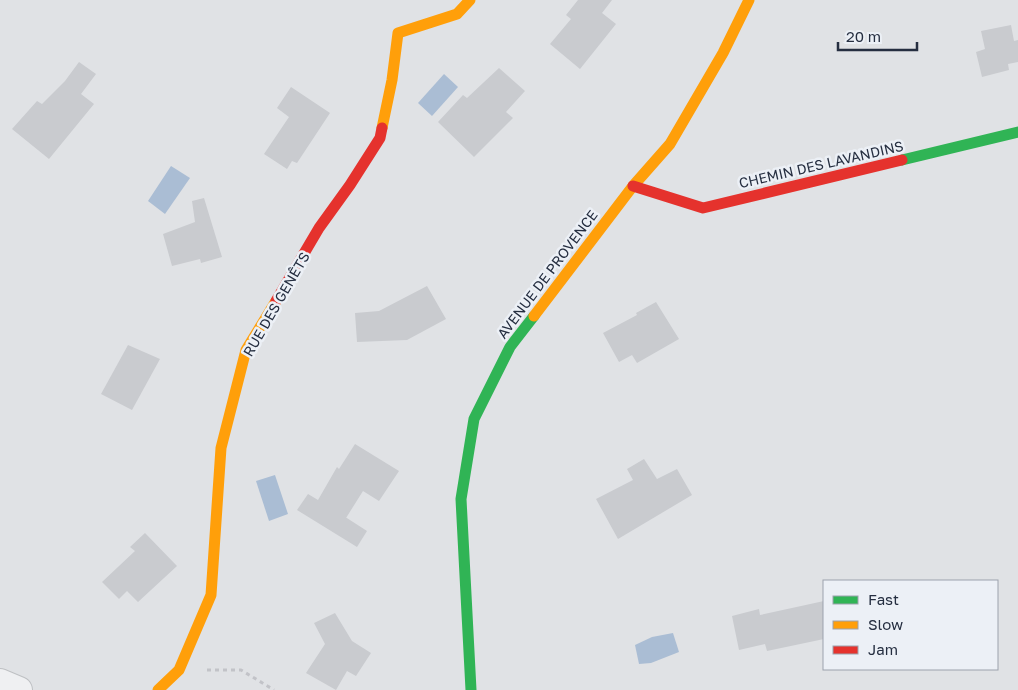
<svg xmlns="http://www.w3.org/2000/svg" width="1018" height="690" viewBox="0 0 1018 690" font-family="'Golos Text',sans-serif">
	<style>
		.water { fill: #aabdd4 }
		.building { fill: #c9cbcf }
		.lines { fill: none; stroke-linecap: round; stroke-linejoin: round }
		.street-casing { stroke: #bec0c3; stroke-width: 28 }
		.path { stroke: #c2c3c8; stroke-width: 3; stroke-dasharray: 4 4; stroke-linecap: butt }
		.street { stroke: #eff0f2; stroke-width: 26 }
		.fast { stroke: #30b455; stroke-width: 11 }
		.slow { stroke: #ff9f0a; stroke-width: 11 }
		.jam { stroke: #e5322d; stroke-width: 11 }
		.labels { text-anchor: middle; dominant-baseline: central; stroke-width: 5; stroke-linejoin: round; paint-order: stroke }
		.street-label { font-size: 14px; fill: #252e40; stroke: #ecf0f6 }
	</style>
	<rect width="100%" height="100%" fill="#e0e2e5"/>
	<g class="water">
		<path d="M444,74L458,87L432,116L418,103Z"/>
		<path d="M171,166L190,178L165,214L148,201Z"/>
		<path d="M275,475L288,514L269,521L256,481Z"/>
		<path d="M673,633L679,652L651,663L639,664L635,645L652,637Z"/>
	</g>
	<g class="building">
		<path d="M578,0H612L602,13L616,24L580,69L550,44L571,19L566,15Z"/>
		<path d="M1011,25L1014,41L1018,40V62L1008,64L1009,70L982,77L976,52L985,49L981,31Z"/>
		<path d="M79,62L96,74L81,94L94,104L49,159L12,129L37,101L42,104L65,81Z"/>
		<path d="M499,68L525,91L506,112L513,118L474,157L438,122L463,95L467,98Z"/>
		<path d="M291,87L330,113L297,163L292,161L287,169L264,154L289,117L277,108Z"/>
		<path d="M204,198L222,257L201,263L200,259L172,266L163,234L195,222L192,201Z"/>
		<path d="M427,286L446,319L407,340L357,342L355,313L379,311Z"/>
		<path d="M656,302L679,339L637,363L632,355L619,362L603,333L637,315L636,313Z"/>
		<path d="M128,345L160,359L132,410L101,394Z"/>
		<path d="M355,444L399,471L379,501L363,491L346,518L336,511L367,531L357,547L297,510L308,494L318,500L337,467L339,469Z"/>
		<path d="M644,459L657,479L677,469L692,495L618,539L596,499L633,480L627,469Z"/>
		<path d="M145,533L177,566L138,602L127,591L119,599L102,582L135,551L130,547Z"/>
		<path d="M824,601V639L767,651L765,644L739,650L732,616L759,609L760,615Z"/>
		<path d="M335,613L352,641L371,653L356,676L347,671L336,690L306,673L325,644L314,623Z"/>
	</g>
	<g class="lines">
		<g class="street-casing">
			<path id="street" d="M0,682L19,690"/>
		</g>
		<path class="path" d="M207,670H241L274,690"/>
		<use href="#street" class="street"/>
		<g class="fast">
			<path d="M902,160L1018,132"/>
			<path d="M471,690L461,499L474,419L510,347L534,316"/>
		</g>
		<g class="slow">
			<path d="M382,128L392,80L398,33L457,14L470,0"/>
			<path d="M534,316L633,186L670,144L723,53L749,0"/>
			<path d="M158,690L179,670L211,595L221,448L246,350L276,301"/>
		</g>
		<g class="jam">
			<path d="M633,186L703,208L902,160"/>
			<path d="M276,301L319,228L350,185L380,138L382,128"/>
		</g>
	</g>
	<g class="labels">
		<g class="street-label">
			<text transform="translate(821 164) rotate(-13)">CHEMIN DES LAVANDINS</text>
			<text transform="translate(547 274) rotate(-53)">AVENUE DE PROVENCE</text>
			<text transform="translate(276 304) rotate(-60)">RUE DES GENÊTS</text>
		</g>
	</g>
	<rect x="823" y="580" width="175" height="90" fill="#ecf0f6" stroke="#9ca2ad"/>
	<rect x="833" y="596" width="25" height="8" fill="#30b455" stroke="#9ca2ad"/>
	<text x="868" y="605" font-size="15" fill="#252e40">Fast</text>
	<rect x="833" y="621" width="25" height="8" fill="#ff9f0a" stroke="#9ca2ad"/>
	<text x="868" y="630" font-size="15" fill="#252e40">Slow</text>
	<rect x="833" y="646" width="25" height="8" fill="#e5322d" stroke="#9ca2ad"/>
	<text x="868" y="655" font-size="15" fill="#252e40">Jam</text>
	<path d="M838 42v8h79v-8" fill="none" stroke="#252e40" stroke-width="2.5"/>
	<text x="846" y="42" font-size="15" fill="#252e40" stroke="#ecf0f6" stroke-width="4" paint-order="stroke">20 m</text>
</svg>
